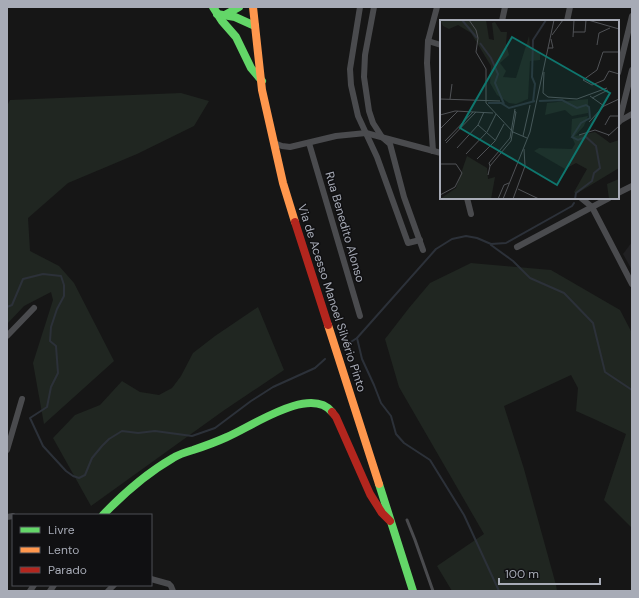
<svg xmlns="http://www.w3.org/2000/svg" width="639" height="598" viewBox="0 0 639 598" font-family="'DM Sans',sans-serif">
	<style>
		.built { fill: #202022 }
		.green { fill: #202621 }
		.lines { fill: none; stroke-linecap: round; stroke-linejoin: round }
		.stream { stroke: #2c3139; stroke-width: 2 }
		.lane { stroke: #4a4b4e; stroke-width: 3 }
		.street { stroke: #4a4b4e; stroke-width: 6 }
		.fast { stroke: #63d668; stroke-width: 8 }
		.slow { stroke: #ff974d; stroke-width: 8 }
		.jam { stroke: #b3261e; stroke-width: 8 }
		.labels { text-anchor: middle; dominant-baseline: central; stroke-width: 3; stroke-linejoin: round; paint-order: stroke }
		.street-label { font-size: 12px; fill: #a7abb6; stroke: #101012 }
		.inset-river { fill: none; stroke: #2c3139; stroke-width: 2 }
		.inset-road { fill: none; stroke: #505256; stroke-width: 1 }
		.view { fill: #0f766e; fill-opacity: 0.15; stroke: #0f766e; stroke-width: 2 }
		.inset-edge { fill: none; stroke: #a7abb6; stroke-width: 2 }
	</style>
	<rect width="100%" height="100%" fill="#161616"/>
	<path class="built" d="M632,242V270L623,254Z"/>
	<g class="green">
		<path d="M181,93L209,101L194,126L137,154L68,183L28,218L30,251L59,266L74,283L114,361L44,424L33,363L53,300L51,292L24,306L7,324V106L10,100Z"/>
		<path d="M471,263L551,270L620,310L632,333V528L604,500L626,434L594,419L576,411L578,388L571,375L504,406L524,469L556,585L557,591H452L437,566L484,534L399,387L385,339L409,308L430,283Z"/>
		<path d="M258,307L284,370L223,411L91,506L53,438L75,415L100,405L122,381L140,392L159,395L172,388L181,376L193,353L215,336Z"/>
	</g>
	<g class="lines">
		<g class="stream">
			<path d="M491,245L513,261L530,278L564,293L593,323L605,372L632,390"/>
			<path d="M7,307L12,305L23,279L43,274L61,276L64,285V296L57,309L51,327L50,341L56,346L58,373L51,387L47,407L30,418L43,446L66,471L73,476L79,478L85,475L92,458L102,446L109,439L122,431L138,433L155,431L192,436L215,428L251,401L273,387L315,368L325,359"/>
			<path d="M357,338L362,359L374,385L381,403L391,416L396,434L404,443L430,460L464,515L499,591"/>
			<path d="M343,347L357,338L436,249L452,239L466,236L477,238L491,244L506,243L572,206L574,203"/>
		</g>
		<path class="lane" d="M407,520L415,540L433,591"/>
		<g class="street">
			<path d="M360,7L350,69L351,85L358,116L377,157L408,243L420,240"/>
			<path d="M374,7L365,55L364,77L369,111L373,123L382,137L390,144L404,197L423,250"/>
			<path d="M502,21L505,7"/>
			<path d="M567,21L570,7"/>
			<path d="M428,41L441,45"/>
			<path d="M618,73L632,16"/>
			<path d="M618,122L632,114"/>
			<path d="M619,122L632,70"/>
			<path d="M274,143L282,146L290,147L336,136L366,133L441,153"/>
			<path d="M309,143L360,316"/>
			<path d="M433,151L427,63L428,41L437,7"/>
			<path d="M618,193L632,186"/>
			<path d="M467,198L471,214"/>
			<path d="M581,198L592,207L632,284"/>
			<path d="M517,247L609,198"/>
			<path d="M7,336L34,308"/>
			<path d="M7,450L22,399"/>
			<path d="M7,517L13,516"/>
			<path d="M151,579L169,584L171,586L173,591"/>
			<path d="M30,591L34,585"/>
			<path d="M50,591L54,585"/>
			<path d="M108,591L114,585"/>
		</g>
		<g class="fast">
			<path d="M213,7L222,21L236,37L251,68L262,81"/>
			<path d="M217,14L235,17L255,26"/>
			<path d="M225,15L239,7"/>
			<path d="M379,484L413,591"/>
			<path d="M103,515C124,493 147,473 173,458C179,454 186,452 193,450C205,446 216,442 227,437C251,427 310,385 332,412"/>
		</g>
		<g class="slow">
			<path d="M253,7L262,90L283,183L295,222"/>
			<path d="M328,325L379,484"/>
		</g>
		<g class="jam">
			<path d="M295,222L328,325"/>
			<path d="M332,412L336,417L370,494L382,513L390,521"/>
		</g>
	</g>
	<g class="labels">
		<g class="street-label">
			<text transform="translate(345 227) rotate(74)">Rua Benedito Alonso</text>
			<text transform="translate(332 298) rotate(72)">Via de Acesso Manoel Silvério Pinto</text>
		</g>
	</g>
	<g transform="translate(440 20)">
		<rect width="179" height="179" fill="#161616"/>
		<path d="M0,0H46L49,19L54,20L52,3L55,2L61,12H67L66,23L69,35L60,43L66,51L63,57L76,58L89,16L90,27L100,34V40L90,41L88,79L76,84L69,83L57,75L50,63L51,46L31,13L18,5L9,9L3,6ZM148,79V93L132,96L125,90L105,95L107,83ZM148,96L144,106L135,116L155,112L170,123L179,120V148L136,174L134,172L147,149L136,143L125,149L94,131L99,128L132,129L135,124L131,115L132,99ZM27,136L47,148L48,159L55,157L51,179H0L16,168ZM179,159V179H169L167,164Z" fill="#202621"/>
		<path class="inset-river" d="M22,0L37,18M40,23L51,38L58,54L55,63L64,84M99,81L122,80L137,88L146,85L149,87L150,98L141,103L132,117L138,120L146,117L156,126L160,148L154,153L152,161L136,173L135,179M93,82L95,64L92,57L93,20L106,0M48,83H61L69,88L95,81"/>
		<path class="inset-road" d="M29,0L36,10L38,18L36,32L46,49V83L73,112L87,118M148,0L179,9M133,12H145L146,0M112,15L123,0M133,17L134,0M157,25L159,13L170,8M108,28H113L111,19M179,32H163L157,50L143,60L152,65L164,60L169,51L179,54M104,52L103,73L108,77L137,79L167,68M150,76L164,86M152,78L168,70M0,79L60,81M10,79L12,64M0,95L15,91L53,93M149,102L164,86L179,79M38,105L55,120M165,105L170,96H179M0,109L18,91M139,115L155,110L169,115M83,116L90,85M168,116L179,106M5,121L33,92M6,123L36,92M17,128L38,105L44,92M26,134L47,112L56,94M37,139L55,121L64,104M0,144H16L22,153L15,167L0,175M50,146L49,143L70,118L75,89M48,155L50,146L71,121L76,92L74,91M78,169L99,179M58,179L64,165L69,163M63,179L90,112L114,0M73,179L85,146L84,129"/>
		<path class="view" d="M72,17L170,73L117,165L20,108Z"/>
		<rect width="179" height="179" class="inset-edge"/>
	</g>
	<rect width="639" height="598" fill="none" stroke="#a7abb6" stroke-width="16"/>
	<rect x="12" y="514" width="140" height="72" fill="#101012" stroke="#4c4e54"/>
	<rect x="20" y="527" width="20" height="6" fill="#63d668" stroke="#4c4e54"/>
	<text x="48" y="534" font-size="12" fill="#a7abb6">Livre</text>
	<rect x="20" y="547" width="20" height="6" fill="#ff974d" stroke="#4c4e54"/>
	<text x="48" y="554" font-size="12" fill="#a7abb6">Lento</text>
	<rect x="20" y="567" width="20" height="6" fill="#b3261e" stroke="#4c4e54"/>
	<text x="48" y="574" font-size="12" fill="#a7abb6">Parado</text>
	<path d="M499 578v6h101v-6" fill="none" stroke="#a7abb6" stroke-width="2"/>
	<text x="505" y="578" font-size="12" fill="#a7abb6" stroke="#101012" stroke-width="3" paint-order="stroke">100 m</text>
</svg>
